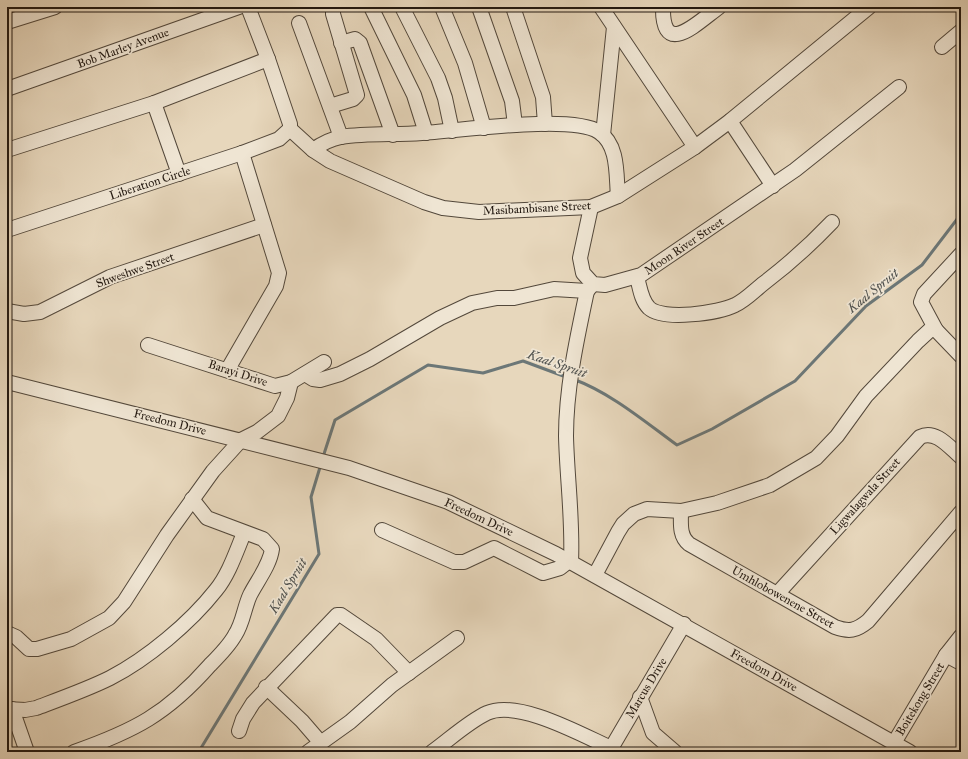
<svg xmlns="http://www.w3.org/2000/svg" width="968" height="759" viewBox="0 0 968 759" font-family="'IM FELL Great Primer',serif">
	<style>
		.lines { fill: none; stroke-linecap: round; stroke-linejoin: round }
		.stream { stroke: #6c7777; stroke-width: 3 }
		.minor-casing { stroke: #53483b; stroke-width: 16 }
		.minor { stroke: #efe5d3; stroke-width: 14 }
		.labels { text-anchor: middle; dominant-baseline: central; stroke-width: 3.5; stroke-linejoin: round; paint-order: stroke }
		.street-label { font-size: 12px; fill: #221810; stroke: #efe5d3 }
		.water-label { font-size: 13px; font-style: italic; fill: #4d4f4c; stroke: #efe5d3 }
	</style>
	<rect width="100%" height="100%" fill="#e7d7bc"/>
	<filter id="stains"><feTurbulence type="fractalNoise" baseFrequency=".005" numOctaves="4"/><feColorMatrix values="0 0 0 0 .2 0 0 0 0 .09 0 0 0 0 .02 0 0 0 .5 -.17"/></filter>
	<radialGradient id="worn" r=".72"><stop offset=".6" stop-color="#630" stop-opacity="0"/><stop offset="1" stop-color="#630" stop-opacity=".3"/></radialGradient>
	<g class="lines">
		<g class="stream">
			<path d="M573,379C611,393 644,421 677,445L712,429L795,381L866,306L922,265L961,214"/>
			<path d="M323,457L335,420L428,365L483,373L523,361L566,377"/>
			<path d="M196,752L201,748L319,554L311,497L321,464"/>
		</g>
		<g class="minor-casing">
			<g id="minor">
				<path d="M248,7L268,59L290,124V129L313,150L330,161L424,202L443,208L479,212L591,207L618,196L695,147L730,121L869,7"/>
				<path d="M371,7L414,95L426,133"/>
				<path d="M402,7L438,78L445,98L452,131"/>
				<path d="M442,7L465,63L484,128"/>
				<path d="M479,7L512,101L515,125"/>
				<path d="M513,7L543,97L545,124"/>
				<path d="M601,7L695,147"/>
				<path d="M663,7C662,59 697,23 719,7"/>
				<path d="M7,22L55,7"/>
				<path d="M299,23L341,137"/>
				<path d="M341,43L355,39L360,43L393,135"/>
				<path d="M942,47L961,31"/>
				<path d="M7,89L239,7"/>
				<path d="M154,103L179,174"/>
				<path d="M330,106L353,99L357,95L333,14V7"/>
				<path d="M730,121L773,186"/>
				<path d="M603,135L614,27"/>
				<path d="M7,150L154,103L268,59"/>
				<path d="M313,150C321,144 331,139 341,137C367,133 395,135 422,133C458,131 572,114 599,132C619,145 616,176 618,196"/>
				<path d="M591,207L580,258L583,273L593,284L605,285L641,275L795,170L899,87"/>
				<path d="M7,230L242,153L279,139L290,129"/>
				<path d="M961,254L924,294L921,302L936,330L961,356"/>
				<path d="M637,277C640,288 641,300 649,308C663,321 719,313 735,305C746,300 755,290 764,283C789,264 811,244 832,222"/>
				<path d="M7,311L24,314L40,312L110,277L264,225"/>
				<path d="M148,345L275,386L291,382L324,362"/>
				<path d="M228,369L276,286L279,273L242,153"/>
				<path d="M305,374L313,379L320,380L340,374L370,359L440,318L472,303L497,298H514L554,289L587,291L593,284"/>
				<path d="M7,382L349,468L448,502L556,554L910,752"/>
				<path d="M681,511C681,523 679,536 689,544L835,627C849,632 856,631 868,621L961,512"/>
				<path d="M382,530L454,562H464L494,548L543,573L560,568L569,561"/>
				<path d="M571,562C573,520 567,478 566,436C566,388 577,338 587,291"/>
				<path d="M595,575L618,532L623,524L634,514L647,509L681,511L717,503L770,485L816,458L837,436L866,396L918,341L931,329L936,330"/>
				<path d="M777,594L920,437C936,429 950,448 961,457"/>
				<path d="M7,633L16,637L29,649H37L71,639L109,618L124,602L167,535L213,471L241,440L257,432L278,416L287,398L291,382"/>
				<path d="M946,655L961,663"/>
				<path d="M266,687L302,721L321,743"/>
				<path d="M640,697L653,733L675,752"/>
				<path d="M7,709L25,710L36,708C60,699 88,689 110,678C147,659 190,623 216,590C229,574 236,552 244,533"/>
				<path d="M12,709L27,752"/>
				<path d="M239,731L243,719L253,703L337,615H341L376,639L409,673"/>
				<path d="M894,743L946,655L961,636"/>
				<path d="M74,752C134,731 167,714 210,665C219,656 229,646 235,635C243,623 244,608 250,595C257,581 270,565 272,549L263,539L207,518L192,499"/>
				<path d="M308,752L350,722L392,685L457,638"/>
				<path d="M432,752C450,739 468,722 487,713C518,699 582,735 611,748"/>
				<path d="M609,752L684,624"/>
			</g>
		</g>
		<use href="#minor" class="minor"/>
	</g>
	<g class="labels">
		<g class="street-label">
			<text transform="translate(123 48) rotate(-20)">Bob Marley Avenue</text>
			<text transform="translate(150 183) rotate(-18)">Liberation Circle</text>
			<text transform="translate(537 208) rotate(-3)">Masibambisane Street</text>
			<text transform="translate(684 246) rotate(-34)">Moon River Street</text>
			<text transform="translate(135 270) rotate(-20)">Shweshwe Street</text>
			<text transform="translate(238 373) rotate(18)">Barayi Drive</text>
			<text transform="translate(170 422) rotate(14)">Freedom Drive</text>
			<text transform="translate(865 496) rotate(-48)">Ligwalagwala Street</text>
			<text transform="translate(479 517) rotate(25)">Freedom Drive</text>
			<text transform="translate(783 597) rotate(29)">Umhlobowenene Street</text>
			<text transform="translate(764 670) rotate(29)">Freedom Drive</text>
			<text transform="translate(646 688) rotate(-59)">Marcus Drive</text>
			<text transform="translate(920 699) rotate(-59)">Boitekong Street</text>
		</g>
		<g class="water-label">
			<text transform="translate(873 291) rotate(-39)">Kaal Spruit</text>
			<text transform="translate(557 364) rotate(19)">Kaal Spruit</text>
			<text transform="translate(288 586) rotate(-59)">Kaal Spruit</text>
		</g>
	</g>
	<rect width="968" height="759" fill="none" stroke="#e7d7bc" stroke-width="24"/>
	<rect x="8" y="8" width="952" height="743" fill="none" stroke="#221810" stroke-width="2"/>
	<rect x="12" y="12" width="944" height="735" fill="none" stroke="#221810"/>
	<rect width="100%" height="100%" filter="url(#stains)"/>
	<rect width="100%" height="100%" fill="url(#worn)"/>
</svg>
